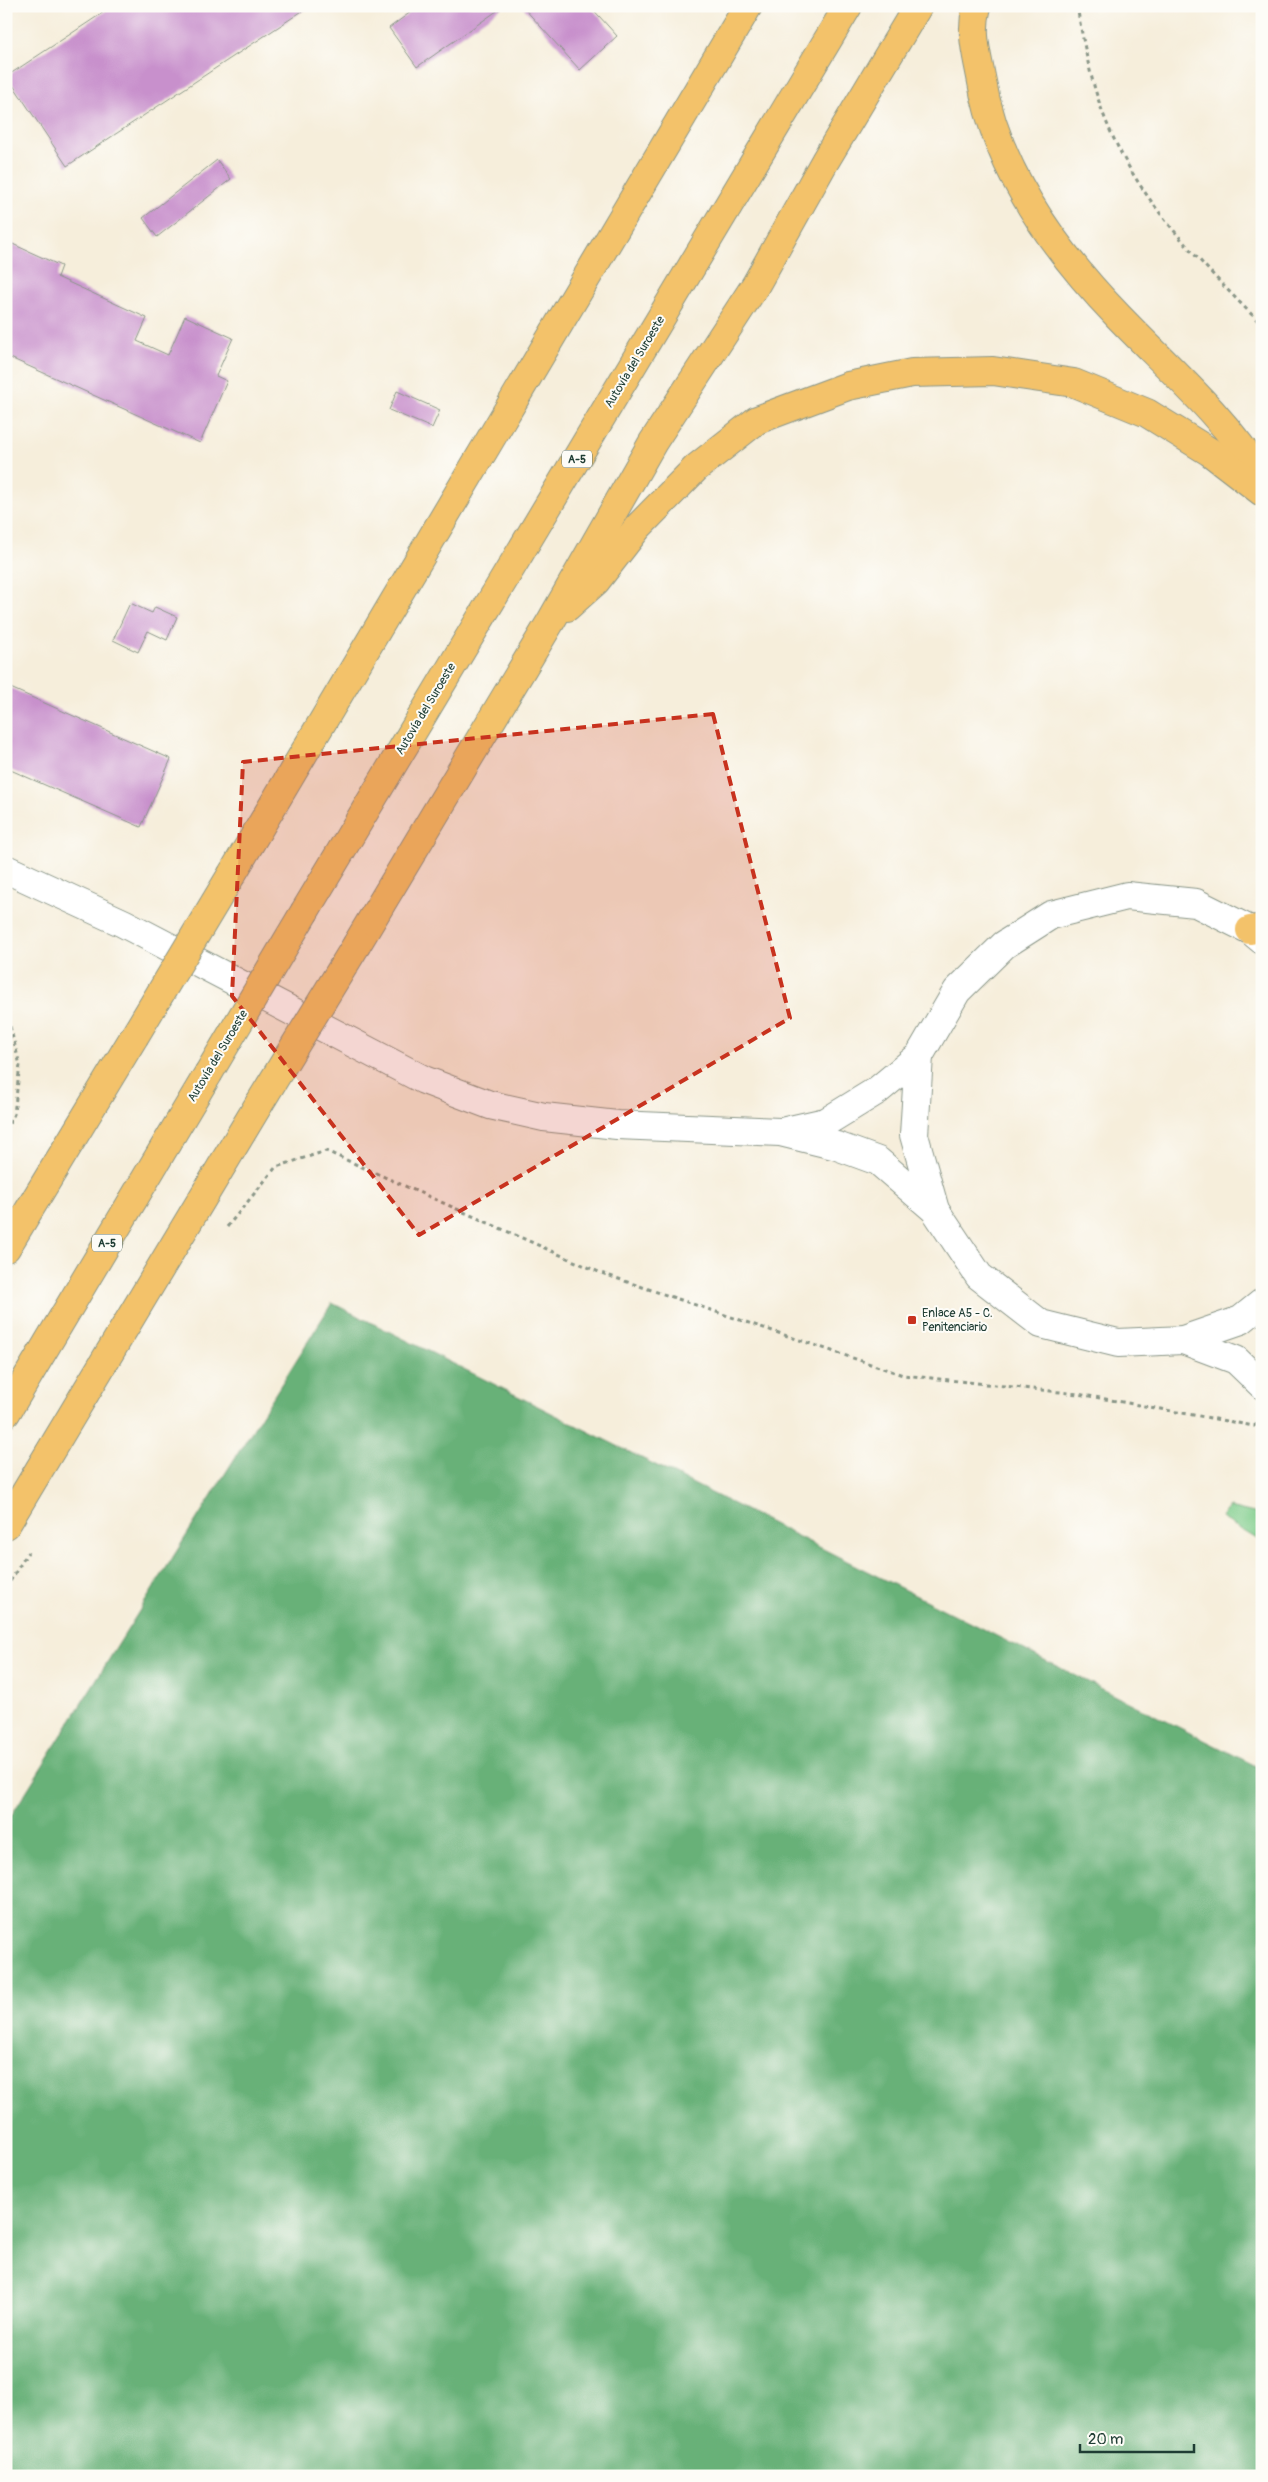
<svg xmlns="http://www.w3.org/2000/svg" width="1268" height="2482" viewBox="0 0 1268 2482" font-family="Pangolin,sans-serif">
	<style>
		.green { fill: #81ce8d; stroke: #508660 }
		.forest { fill: #68b178; stroke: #447756 }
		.building { fill: #c890cc }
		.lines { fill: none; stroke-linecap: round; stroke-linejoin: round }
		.minor-casing { stroke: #8a9688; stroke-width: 30 }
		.tertiary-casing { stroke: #8a9688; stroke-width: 30 }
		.motorway-casing { stroke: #8a9688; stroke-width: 30 }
		.path { stroke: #8a9688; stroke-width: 3; stroke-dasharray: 4 4; stroke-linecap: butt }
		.minor { stroke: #fff; stroke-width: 28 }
		.tertiary { stroke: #fff; stroke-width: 28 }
		.motorway { stroke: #f3c26a; stroke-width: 28 }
		.motorway-bridge-casing { stroke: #8a9688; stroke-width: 30; stroke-linecap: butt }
		.motorway-bridge { stroke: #f3c26a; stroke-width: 28 }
		.marked { fill: #c8321e; fill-opacity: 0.2; stroke: #c8321e; stroke-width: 4; stroke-dasharray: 10 6; stroke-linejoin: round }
		.poi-dot { fill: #c8321e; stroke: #fdfcf7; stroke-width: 2 }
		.labels { text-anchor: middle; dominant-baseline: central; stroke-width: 4; stroke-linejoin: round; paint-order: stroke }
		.shield { fill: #fdfcf7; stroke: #62766e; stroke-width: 1 }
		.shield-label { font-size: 11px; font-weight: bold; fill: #1f3d34 }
		.street-label { font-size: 12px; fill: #1f3d34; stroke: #fdfcf7 }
		.poi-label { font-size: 12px; fill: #1f3d34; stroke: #fdfcf7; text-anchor: start }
	</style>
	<rect width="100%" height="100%" fill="#fdfcf7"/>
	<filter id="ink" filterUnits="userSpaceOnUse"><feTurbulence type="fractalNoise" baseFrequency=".02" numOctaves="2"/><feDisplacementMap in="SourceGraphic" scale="10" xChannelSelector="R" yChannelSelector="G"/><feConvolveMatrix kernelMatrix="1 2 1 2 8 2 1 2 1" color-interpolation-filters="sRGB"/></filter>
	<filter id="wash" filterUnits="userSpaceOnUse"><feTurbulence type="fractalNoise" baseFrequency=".0096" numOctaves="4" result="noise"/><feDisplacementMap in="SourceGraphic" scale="20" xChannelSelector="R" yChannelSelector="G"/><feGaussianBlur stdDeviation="1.12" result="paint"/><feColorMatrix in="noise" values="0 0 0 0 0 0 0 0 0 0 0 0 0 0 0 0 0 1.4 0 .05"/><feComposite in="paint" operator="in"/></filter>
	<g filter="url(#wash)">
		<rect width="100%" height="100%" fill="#f6eedb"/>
		<path class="green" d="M1229,1507L1262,1515V1542L1222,1518Z"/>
		<path class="forest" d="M332,1303L1262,1769V2476H6V1824Z"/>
		<g id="blocks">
			<g class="building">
				<path d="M113,6H310L67,166L7,76Z"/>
				<path d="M419,6H504L417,67L389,28Z"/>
				<path d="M522,6H590L617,36L580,70Z"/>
				<path d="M217,160L231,179L157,237L143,218Z"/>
				<path d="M6,241L61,266L57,277L147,318L137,341L168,355L185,316L233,338L216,376L227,381L200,443L6,356Z"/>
				<path d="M397,391L440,410L432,428L389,410Z"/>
				<path d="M130,603L152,613L155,607L177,617L167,640L148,631L138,652L113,640Z"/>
				<path d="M6,686L171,759L141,827L6,768Z"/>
			</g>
		</g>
	</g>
	<g filter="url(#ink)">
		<use href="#blocks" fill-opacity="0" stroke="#8a9688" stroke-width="1"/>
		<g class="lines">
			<g class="minor-casing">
				<path id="minor" d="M1183,1340L1236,1360L1262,1385"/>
			</g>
			<g class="tertiary-casing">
				<g id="tertiary">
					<path d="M6,869L123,923L424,1080L490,1105L544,1117L617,1125L780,1132L837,1146L878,1161L935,1210"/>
					<path d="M919,1056L914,1135L935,1210L979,1276L1041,1324L1118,1343L1183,1340L1241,1320L1262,1303"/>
					<path d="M786,1131L826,1122L878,1090L919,1056L957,991L1004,945L1051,915L1127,896L1196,903L1250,930L1262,940"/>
				</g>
			</g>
			<g class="motorway-casing">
				<g id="motorway">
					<path d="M977,6C970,33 976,50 981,77C996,168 1055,251 1118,316C1168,368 1223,415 1262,477"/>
					<path d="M567,607L596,581L638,527L696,468L757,420L848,386L912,373L993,371L1074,383L1147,413L1210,452L1262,492"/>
					<path d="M232,874L748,6"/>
					<path d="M305,911L848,6"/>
					<path d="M1250,930L1262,928"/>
					<path d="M357,944L551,621L653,442L755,286L825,161L918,6"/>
					<path d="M6,1248L134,1037"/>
					<path d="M6,1413L208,1074"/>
					<path d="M6,1525L259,1104"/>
				</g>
			</g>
			<g class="path">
				<path d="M1077,6C1085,52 1094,99 1115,141C1149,212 1207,269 1262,325"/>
				<path d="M6,1011L20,1065L14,1114L6,1130"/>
				<path d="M227,1227L276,1167L326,1151L601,1273L903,1375L1078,1394L1254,1426L1262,1421"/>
				<path d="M6,1588L28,1552"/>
			</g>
			<use href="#minor" class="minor"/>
			<use href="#tertiary" class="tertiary"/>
			<use href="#motorway" class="motorway"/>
			<g class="motorway-bridge-casing">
				<g id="motorway-bridge">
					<path d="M134,1037L232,874"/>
					<path d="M208,1074L305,911"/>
					<path d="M259,1104L357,944"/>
				</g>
			</g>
			<use href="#motorway-bridge" class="motorway-bridge"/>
		</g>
	</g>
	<path class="marked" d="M713,714L790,1018L419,1235L232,996L243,762Z"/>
	<rect class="poi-dot" x="907" y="1315" width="10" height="10" rx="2.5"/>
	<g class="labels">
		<g class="shield">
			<rect x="562" y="450.5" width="30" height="17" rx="4"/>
			<rect x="92" y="1234.5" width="30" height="17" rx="4"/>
		</g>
		<g class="shield-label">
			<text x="577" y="459">A-5</text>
			<text x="107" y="1243">A-5</text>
		</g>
		<g class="street-label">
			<text transform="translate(635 362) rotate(-59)">Autovía del Suroeste</text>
			<text transform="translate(426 709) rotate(-59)">Autovía del Suroeste</text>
			<text transform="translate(218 1056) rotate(-59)">Autovía del Suroeste</text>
		</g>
		<g class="poi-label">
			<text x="922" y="1313">Enlace A5 - C.<tspan x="922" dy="14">Penitenciario</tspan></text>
		</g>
	</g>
	<rect width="1268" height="2482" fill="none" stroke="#fdfcf7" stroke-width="25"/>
	<path d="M1080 2444v8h114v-8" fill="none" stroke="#1f3d34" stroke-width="2.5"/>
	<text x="1088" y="2444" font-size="15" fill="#1f3d34" stroke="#fdfcf7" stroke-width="4" paint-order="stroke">20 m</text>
</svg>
